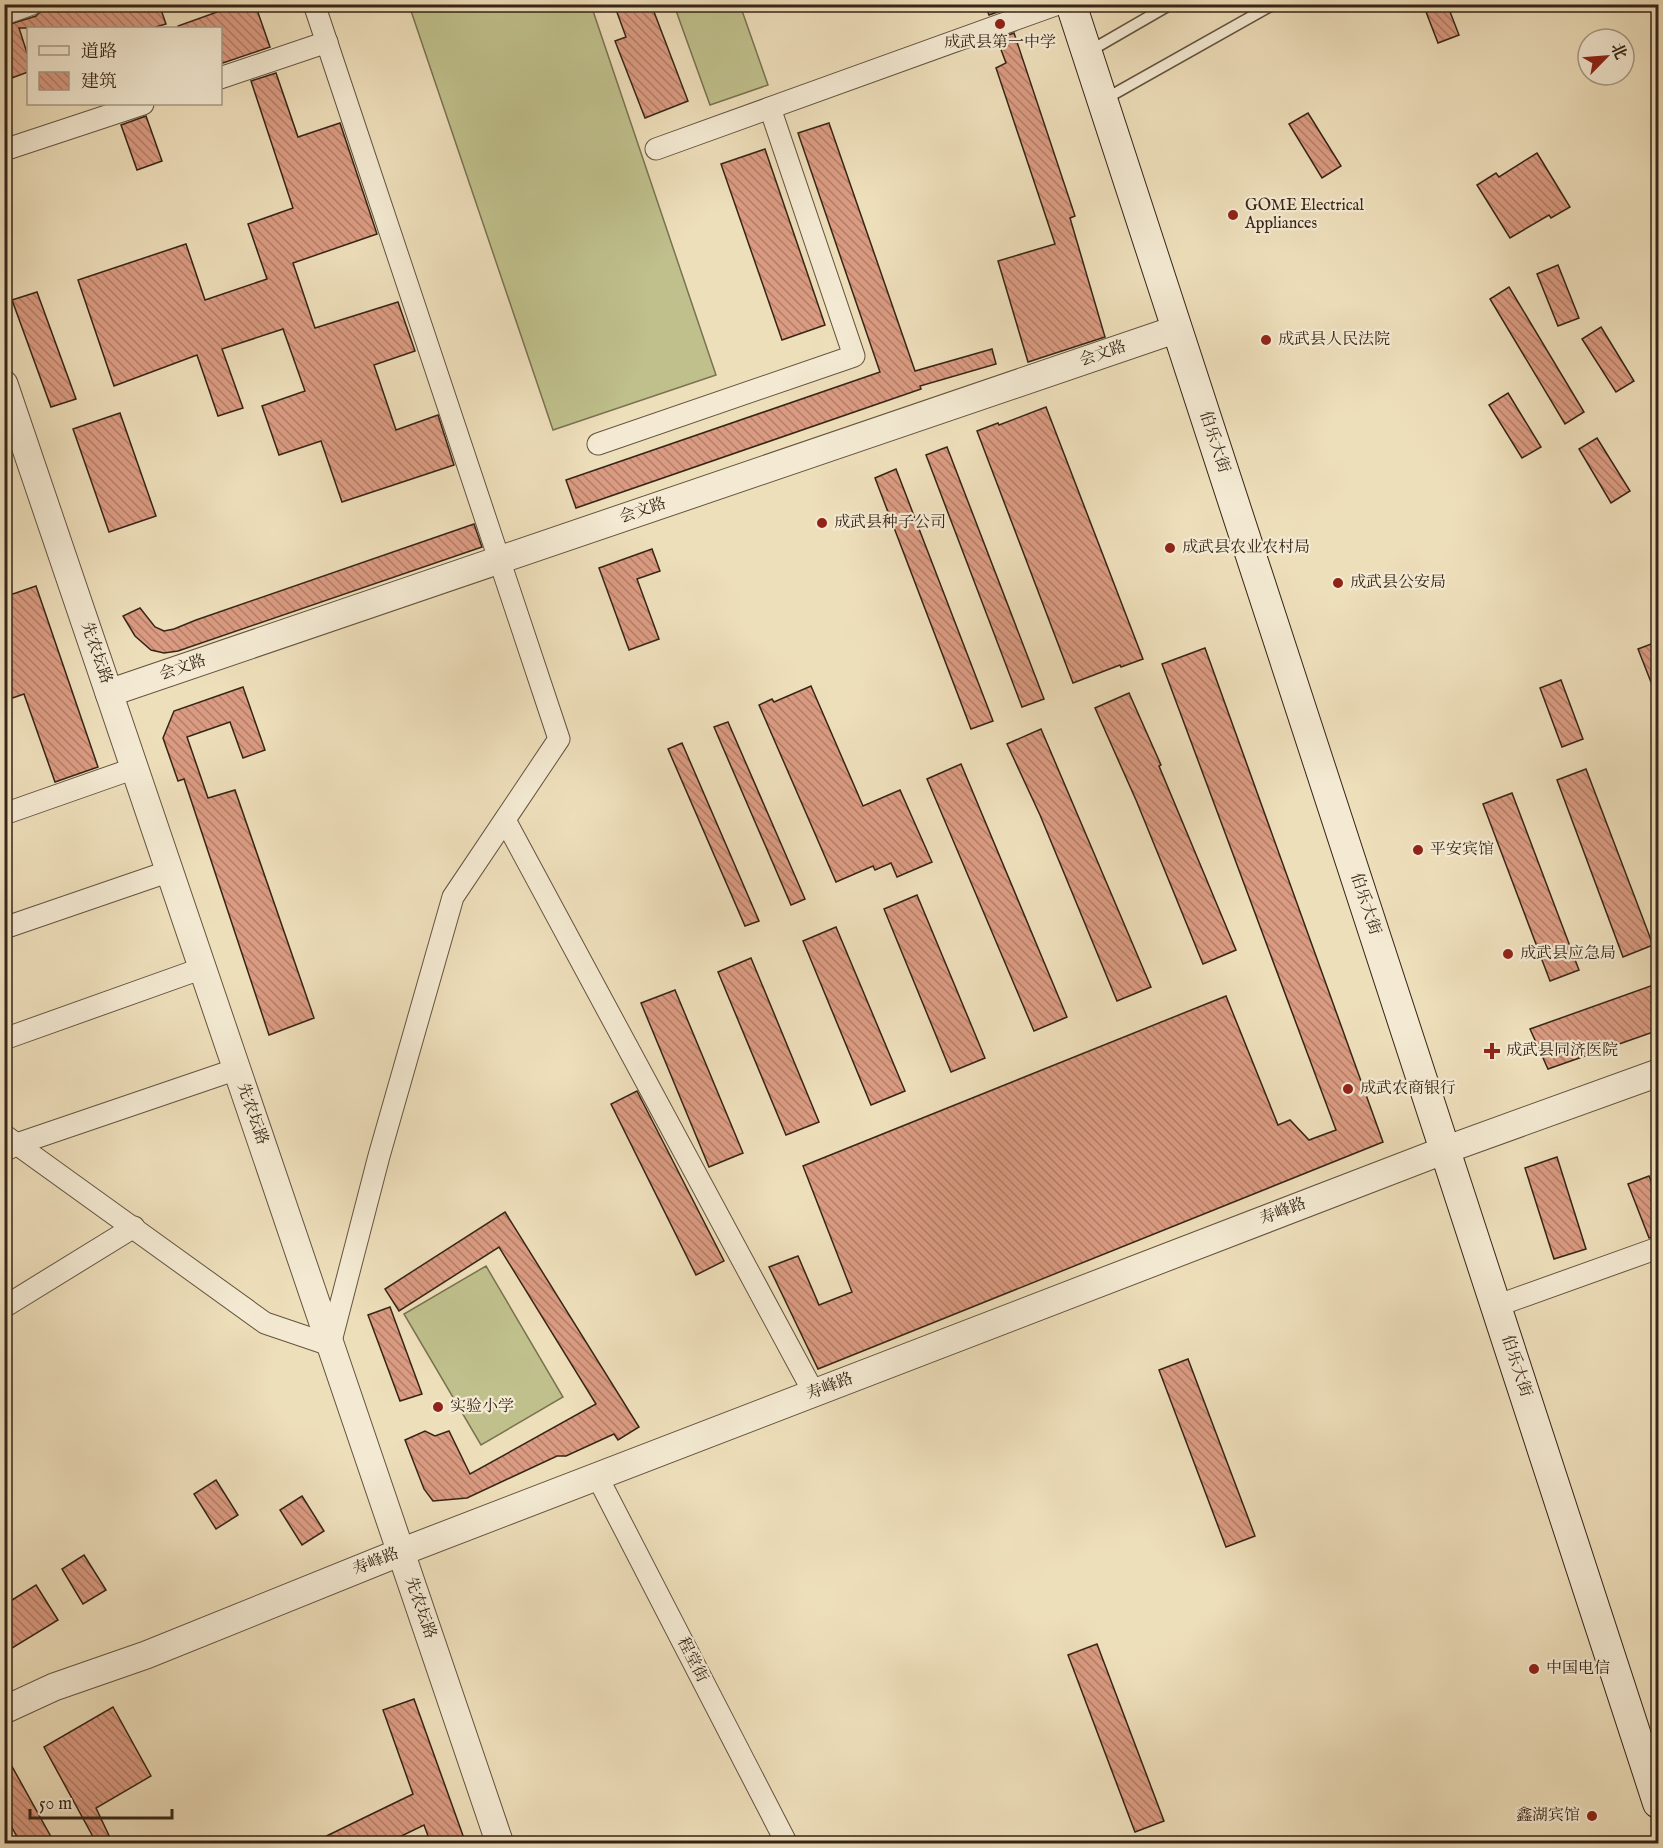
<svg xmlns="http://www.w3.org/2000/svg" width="1663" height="1848" viewBox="0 0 1663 1848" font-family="'IM FELL English','Noto Serif SC',serif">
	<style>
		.grass { fill: #bfc08c; stroke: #7a7251; stroke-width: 1.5 }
		.building { fill: url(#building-back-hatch); stroke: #362516; stroke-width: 1.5 }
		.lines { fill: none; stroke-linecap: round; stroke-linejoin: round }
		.service-casing { stroke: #64543f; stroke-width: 13 }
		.minor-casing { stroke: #64543f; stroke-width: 23 }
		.tertiary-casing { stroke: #64543f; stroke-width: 29 }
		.secondary-casing { stroke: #362516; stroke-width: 32 }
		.service { stroke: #f4ead3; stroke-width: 10 }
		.minor { stroke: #f4ead3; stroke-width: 21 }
		.tertiary { stroke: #f4ead3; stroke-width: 27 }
		.secondary { stroke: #f4ead3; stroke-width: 30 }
		.poi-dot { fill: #8f2418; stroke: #f4ead3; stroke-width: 2 }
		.labels { text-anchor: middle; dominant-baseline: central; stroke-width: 4.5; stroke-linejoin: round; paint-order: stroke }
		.poi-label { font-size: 16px; fill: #362516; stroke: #f4ead3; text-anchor: start }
		.street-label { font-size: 16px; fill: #362516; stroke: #f4ead3 }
	</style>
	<defs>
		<pattern id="building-back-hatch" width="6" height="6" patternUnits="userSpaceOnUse" patternTransform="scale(1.5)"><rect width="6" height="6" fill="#db9b82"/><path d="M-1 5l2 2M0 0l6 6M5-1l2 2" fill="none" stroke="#b27e69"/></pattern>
	</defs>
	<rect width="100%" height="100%" fill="#eedfbb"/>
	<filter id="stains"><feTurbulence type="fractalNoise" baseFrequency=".00333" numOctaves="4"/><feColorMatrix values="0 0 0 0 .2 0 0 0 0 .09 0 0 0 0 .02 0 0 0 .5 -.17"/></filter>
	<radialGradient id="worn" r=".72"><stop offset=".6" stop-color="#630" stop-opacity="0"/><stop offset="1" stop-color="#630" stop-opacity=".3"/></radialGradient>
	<g class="grass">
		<path d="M409,5H591L716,375L553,430Z"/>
		<path d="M674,5H740L768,85L710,105Z"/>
		<path d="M486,1266L563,1397L481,1445L404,1314Z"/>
	</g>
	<g class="building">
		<path d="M57,4H159L166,24L152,28H19L28,56V72L9,79L4,67V26L36,16L43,9Z"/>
		<path d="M234,4H255L270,47L220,64V28H178V26L220,11V9Z"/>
		<path d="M614,4H651L688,101L645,118L615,41L626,37Z"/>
		<path d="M985,4H1004L1006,9L989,15Z"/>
		<path d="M1423,4H1447L1459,35L1438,43Z"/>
		<path d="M1014,33L1075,216L1070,218L1105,337L1028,362L998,261L1055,244L996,68L1006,63L997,39Z"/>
		<path d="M276,73L298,137L340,123L377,234L293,263L315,328L398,302L415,351L374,365L396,430L438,415L454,465L342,502L321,441L279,455L262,406L305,391L283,329L222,349L243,408L218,416L197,355L114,386L78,280L186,244L205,300L267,279L248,224L293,208L251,81Z"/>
		<path d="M1308,113L1341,166L1322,178L1289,124Z"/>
		<path d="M146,116L162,161L137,170L121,125Z"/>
		<path d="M829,123L915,371L992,349L996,364L920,386L921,389L576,508L566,480L880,372L798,133Z"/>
		<path d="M765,149L825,325L782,340L721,164Z"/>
		<path d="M1537,153L1570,207L1551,218L1549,215L1510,238L1477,185L1496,173L1499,177Z"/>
		<path d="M1558,265L1579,318L1558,326L1537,274Z"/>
		<path d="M1509,287L1584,412L1565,424L1490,299Z"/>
		<path d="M37,292L76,399L51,407L12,300Z"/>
		<path d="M1601,327L1634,381L1616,392L1582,339Z"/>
		<path d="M1508,393L1541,447L1522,458L1489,405Z"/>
		<path d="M1046,407L1143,659L1121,667L1120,665L1073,683L977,431L998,423L999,425Z"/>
		<path d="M120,413L156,516L109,532L73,429Z"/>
		<path d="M1597,438L1630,491L1611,503L1579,449Z"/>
		<path d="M947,447L1044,699L1022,707L926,455Z"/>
		<path d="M896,469L993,721L971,729L875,478Z"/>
		<path d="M474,524L482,547L178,651L164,653L151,650L135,636L123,616L140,608L155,627L164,631L174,629L196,620Z"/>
		<path d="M652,549L660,571L637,579L659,639L629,650L599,568Z"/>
		<path d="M36,586L98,767L55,782L24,694L4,701V597Z"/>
		<path d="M1659,641V700H1658L1638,649Z"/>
		<path d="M1205,648L1383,1142L818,1369L769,1267L798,1256L819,1305L852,1292L803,1166L1226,996L1278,1125L1290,1120L1309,1140L1336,1130L1162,664Z"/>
		<path d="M1561,680L1583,739L1562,747L1540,688Z"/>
		<path d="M811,686L863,806L900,790L932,862L897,877L891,863L875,870L873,866L836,882L759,705L772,699L774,702Z"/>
		<path d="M243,687L265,750L243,758L230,722L187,737L208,798L235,790L314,1018L269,1035L184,779L178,781L163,738L174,711Z"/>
		<path d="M1129,693L1161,765L1159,766L1236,950L1203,964L1136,800L1095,708Z"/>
		<path d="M728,722L805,899L791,905L714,727Z"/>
		<path d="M1041,729L1151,987L1117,1001L1040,815L1007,744Z"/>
		<path d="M682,743L759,921L745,926L668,749Z"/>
		<path d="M961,764L1067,1017L1034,1031L927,779Z"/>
		<path d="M1586,769L1653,945L1623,957L1557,780Z"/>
		<path d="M1512,793L1579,970L1550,981L1483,804Z"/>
		<path d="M917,895L985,1058L951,1072L884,909Z"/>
		<path d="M836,927L905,1091L871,1105L803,941Z"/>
		<path d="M751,958L819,1122L786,1135L718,972Z"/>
		<path d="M1659,983V1030L1548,1069L1530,1029Z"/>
		<path d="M675,990L743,1153L709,1167L641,1003Z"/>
		<path d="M637,1091L724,1261L696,1275L611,1104Z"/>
		<path d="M1557,1157L1586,1249L1554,1259L1525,1168Z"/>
		<path d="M1649,1176L1659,1200V1236L1649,1238L1628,1184Z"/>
		<path d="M505,1212L639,1427L618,1440L614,1434L566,1456H557L467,1498L433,1501L424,1489L405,1440L425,1431L435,1436L449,1431L470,1474L596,1404L499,1247L399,1311L385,1289Z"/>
		<path d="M390,1307L422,1394L400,1401L368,1315Z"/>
		<path d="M1188,1359L1255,1536L1226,1547L1159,1370Z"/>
		<path d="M216,1480L238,1515L216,1529L194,1494Z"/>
		<path d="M302,1496L324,1531L302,1545L280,1510Z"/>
		<path d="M84,1555L106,1590L83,1604L62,1569Z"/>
		<path d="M36,1585L58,1620L4,1653V1605Z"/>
		<path d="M1097,1644L1164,1821L1135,1832L1068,1655Z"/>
		<path d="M414,1699L466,1844H431L424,1825L385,1844H310L413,1794L383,1710Z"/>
		<path d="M113,1707L151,1776L96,1808L113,1844H97L44,1747Z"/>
		<path d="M4,1752L55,1844H21L4,1813Z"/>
	</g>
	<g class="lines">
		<g class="service-casing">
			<g id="service">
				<path d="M1088,52L1171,4"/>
				<path d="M1105,99L1274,4"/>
			</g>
		</g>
		<g class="minor-casing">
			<g id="minor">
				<path d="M4,14L32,4"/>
				<path d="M220,78L327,42"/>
				<path d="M656,149L1058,4"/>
				<path d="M4,150L143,104"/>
				<path d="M598,444L854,356L770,108"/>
				<path d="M4,814L135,768"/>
				<path d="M505,820L814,1393"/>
				<path d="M4,928L170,871"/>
				<path d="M4,1039L203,968"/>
				<path d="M4,1135L265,1323L330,1345L379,1156L453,897L559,739L314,4"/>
				<path d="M8,1149L17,1144L237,1069"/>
				<path d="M1496,1306L1658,1248"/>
				<path d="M4,1307L134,1227"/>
				<path d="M597,1476L787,1844"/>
			</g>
		</g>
		<g class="tertiary-casing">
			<g id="tertiary">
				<path d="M4,384L500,1844"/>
				<path d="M109,693L1177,329"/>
				<path d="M4,1710L54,1687L146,1655L401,1552L1445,1150L1658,1073"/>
			</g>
		</g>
		<g class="secondary-casing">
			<path id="secondary" d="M1071,4L1658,1803"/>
		</g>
		<use href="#service" class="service"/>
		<use href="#minor" class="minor"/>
		<use href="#tertiary" class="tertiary"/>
		<use href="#secondary" class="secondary"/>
	</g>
	<g class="poi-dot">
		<circle cx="1000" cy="24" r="6"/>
		<circle cx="1233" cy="215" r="6"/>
		<circle cx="1266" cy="340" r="6"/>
		<circle cx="822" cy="523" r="6"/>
		<circle cx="1170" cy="548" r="6"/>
		<circle cx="1338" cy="583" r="6"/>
		<circle cx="1418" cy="850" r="6"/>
		<circle cx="1508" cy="954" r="6"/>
		<path d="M1489 1042h6v6h6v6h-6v6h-6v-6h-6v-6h6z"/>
		<circle cx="1348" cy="1089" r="6"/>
		<circle cx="438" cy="1407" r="6"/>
		<circle cx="1534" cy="1669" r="6"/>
		<circle cx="1592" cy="1816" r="6"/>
	</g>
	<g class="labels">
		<g class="poi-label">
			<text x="1000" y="43" text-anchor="middle">成武县第一中学</text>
			<text x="1245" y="206">GOME Electrical<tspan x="1245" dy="18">Appliances</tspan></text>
			<text x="1278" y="340">成武县人民法院</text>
			<text x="834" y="523">成武县种子公司</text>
			<text x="1182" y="548">成武县农业农村局</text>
			<text x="1350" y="583">成武县公安局</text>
			<text x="1430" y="850">平安宾馆</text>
			<text x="1520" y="954">成武县应急局</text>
			<text x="1506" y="1051">成武县同济医院</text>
			<text x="1360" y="1089">成武农商银行</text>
			<text x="450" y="1407">实验小学</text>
			<text x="1546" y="1669">中国电信</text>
			<text x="1580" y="1816" text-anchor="end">鑫湖宾馆</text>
		</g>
		<g class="street-label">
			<text transform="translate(1103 354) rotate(-19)">会文路</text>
			<text transform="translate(1214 442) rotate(72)">伯乐大街</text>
			<text transform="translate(643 511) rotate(-19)">会文路</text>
			<text transform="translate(96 653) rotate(71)">先农坛路</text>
			<text transform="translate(183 668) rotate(-19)">会文路</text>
			<text transform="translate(1365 904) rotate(72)">伯乐大街</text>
			<text transform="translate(252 1114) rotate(71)">先农坛路</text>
			<text transform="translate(1283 1212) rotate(-21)">寿峰路</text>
			<text transform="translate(1516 1366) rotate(72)">伯乐大街</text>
			<text transform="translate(830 1387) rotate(-21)">寿峰路</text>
			<text transform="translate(376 1562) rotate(-22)">寿峰路</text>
			<text transform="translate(420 1608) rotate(71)">先农坛路</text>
			<text transform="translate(692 1660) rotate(63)">程堂街</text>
		</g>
	</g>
	<rect width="1663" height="1848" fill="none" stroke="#eedfbb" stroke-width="24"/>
	<rect x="6" y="6" width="1651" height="1836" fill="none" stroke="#362516" stroke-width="3"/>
	<rect x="12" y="12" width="1639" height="1824" fill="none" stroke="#362516" stroke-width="1.5"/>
	<rect x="27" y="27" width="195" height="78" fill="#f4ead3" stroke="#a89b87" stroke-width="1.5"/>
	<rect x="39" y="46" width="30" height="9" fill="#f4ead3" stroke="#a89b87" stroke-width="1.5"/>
	<text x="81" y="57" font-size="18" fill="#362516">道路</text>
	<rect x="39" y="72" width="30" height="18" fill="url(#building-back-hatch)" stroke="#a89b87" stroke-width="1.5"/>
	<text x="81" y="87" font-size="18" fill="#362516">建筑</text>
	<g transform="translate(1606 57) rotate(65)"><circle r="28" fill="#f4ead3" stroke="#a89b87" stroke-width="1.5"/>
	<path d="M0-4.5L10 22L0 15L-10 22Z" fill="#8f2418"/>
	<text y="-9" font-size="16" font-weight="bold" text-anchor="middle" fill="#362516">北</text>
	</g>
	<path d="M30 1809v9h142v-9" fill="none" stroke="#362516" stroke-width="3"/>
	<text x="39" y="1809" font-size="18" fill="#362516" stroke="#f4ead3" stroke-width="4.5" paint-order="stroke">50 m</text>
	<rect width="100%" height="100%" filter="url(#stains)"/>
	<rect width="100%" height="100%" fill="url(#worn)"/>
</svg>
